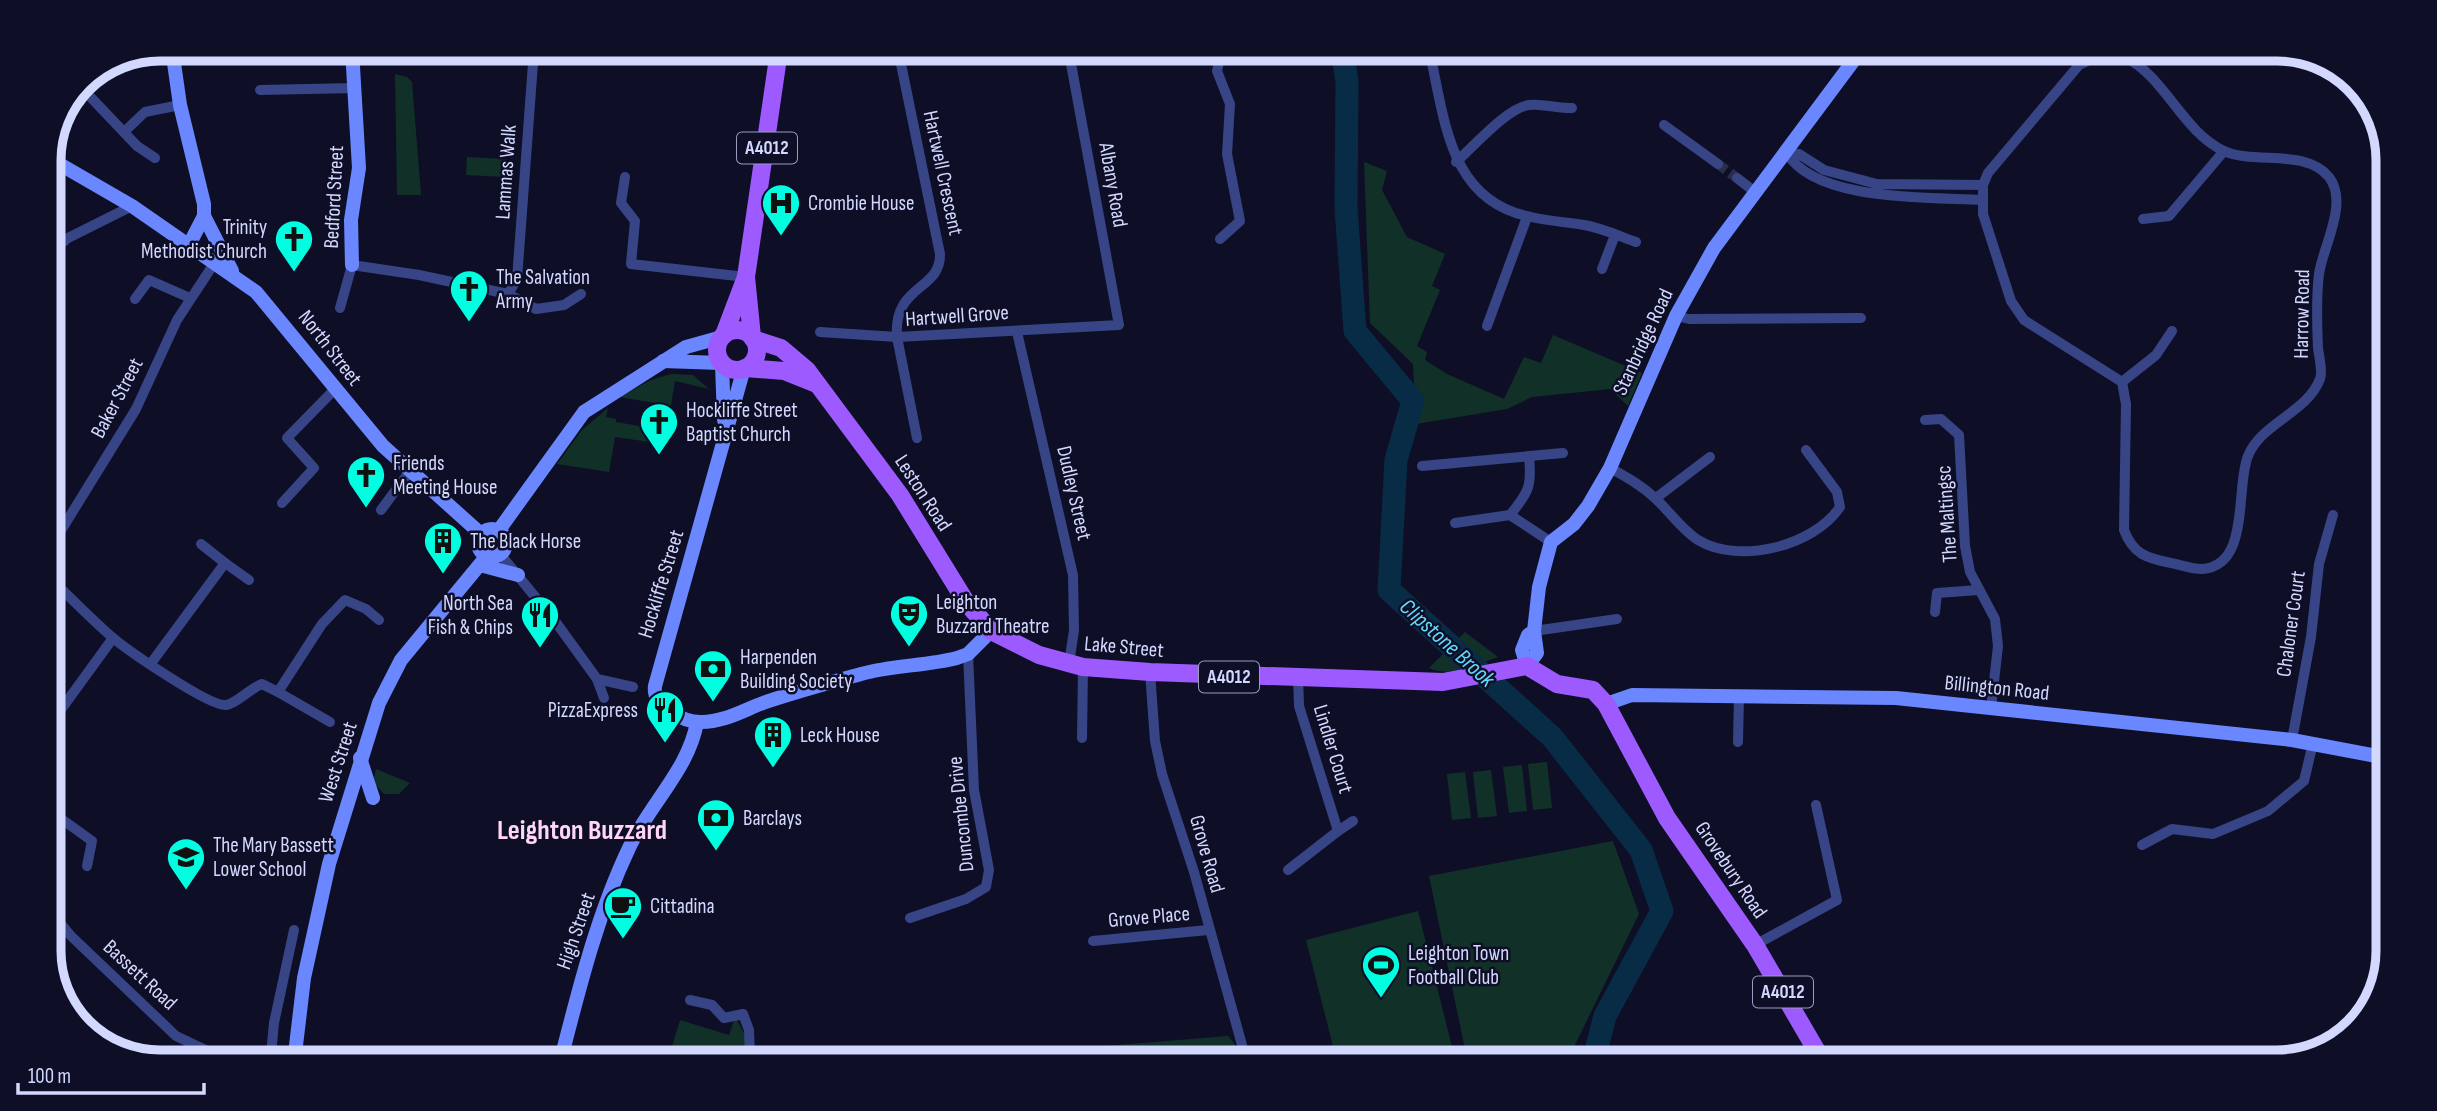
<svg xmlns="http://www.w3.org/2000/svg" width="2437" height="1111" viewBox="0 0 2437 1111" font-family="'Sofia Sans Condensed',sans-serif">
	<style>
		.green { fill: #113128 }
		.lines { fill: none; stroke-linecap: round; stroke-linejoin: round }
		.river { stroke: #082c45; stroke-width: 23 }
		.street-tunnel { stroke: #2c2d47; stroke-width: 10; stroke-dasharray: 10 5; stroke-linecap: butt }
		.street { stroke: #374587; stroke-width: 10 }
		.secondary { stroke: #6a87ff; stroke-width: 14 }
		.primary { stroke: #9d5aff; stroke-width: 18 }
		.labels { text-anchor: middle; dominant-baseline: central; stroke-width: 5; stroke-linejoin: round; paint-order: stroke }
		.shield { fill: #0e0f26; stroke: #989cbe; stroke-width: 2 }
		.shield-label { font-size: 19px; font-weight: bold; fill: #d3d8ff }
		.street-label { font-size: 21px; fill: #d3d8ff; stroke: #0e0f26 }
		.poi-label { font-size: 21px; fill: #d3d8ff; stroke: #0e0f26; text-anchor: start }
		.water-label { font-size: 23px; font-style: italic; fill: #61d9ff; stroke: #0e0f26 }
		.district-label { font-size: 28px; font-weight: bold; fill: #ffd5f9; stroke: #0e0f26 }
		.rim { fill: none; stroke: #d3d8ff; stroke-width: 9 }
	</style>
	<rect width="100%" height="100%" fill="#0e0f26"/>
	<g class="green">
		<path d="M395,74L407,77L412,82L421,195H397Z"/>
		<path d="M467,157L507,159L506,177L466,175Z"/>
		<path d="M1364,162L1387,171L1382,190L1407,237L1445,254L1432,286L1440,290L1417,346L1427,352L1425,360L1447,374L1504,399L1524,357L1541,363L1553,335L1642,373L1628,406L1610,389L1532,397L1507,409L1416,424L1413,364L1370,323Z"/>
		<path d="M671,374L693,375L709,389L675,381L670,411L661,409V404L619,397L651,380Z"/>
		<path d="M608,408L606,417L616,419V422L657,429V443L615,437L609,472L557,464L582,430Z"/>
		<path d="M1465,632L1498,657C1476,665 1451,678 1429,668Z"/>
		<path d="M1547,762L1552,808L1533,810L1528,764Z"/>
		<path d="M1522,765L1527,811L1509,813L1503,767Z"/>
		<path d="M376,769L410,783L399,794H384L373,782Z"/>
		<path d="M1491,770L1497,816L1478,818L1473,772Z"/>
		<path d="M1465,772L1471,818L1452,820L1447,774Z"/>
		<path d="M1613,841L1639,914L1568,1059H1467L1429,876Z"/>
		<path d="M1418,911L1455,1059L1336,1058L1306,940Z"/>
		<path d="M680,1020L729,1035L734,1020H737L745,1035L746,1056L670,1053Z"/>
		<path d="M1228,1036L1236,1046V1058L970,1057Z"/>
	</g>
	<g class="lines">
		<path class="river" d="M1343,54L1347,82L1346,208L1355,331L1413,401L1396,460L1389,590L1552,737L1641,850L1662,911L1605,1016L1594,1059"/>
		<path class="street-tunnel" d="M1718,164L1737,178"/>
		<g class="street">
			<path d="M1430,54C1445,120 1449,201 1531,217C1548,221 1566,222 1584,225C1602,228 1619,236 1636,242"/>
			<path d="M2096,57L2079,65L1988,173L1983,185V214L2011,301L2024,320L2122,382L2126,404L2124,530C2133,554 2146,558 2171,563C2181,565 2193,569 2202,569C2251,566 2235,487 2248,456C2261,423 2307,413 2320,379C2323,371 2319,357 2318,348C2317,325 2316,297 2319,274C2323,246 2349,203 2329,177C2306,148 2255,165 2224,151C2182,131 2166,78 2125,57"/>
			<path d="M80,86L137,146L155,158"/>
			<path d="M260,90L355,88"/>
			<path d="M1664,125L1718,164"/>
			<path d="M124,132L145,112L180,105"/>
			<path d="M1456,162C1473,147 1508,107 1529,105C1543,103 1557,109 1572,108"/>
			<path d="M625,177L621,203L635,221L631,264L746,277"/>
			<path d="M1737,178L1755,192"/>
			<path d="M1982,200C1931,197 1815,202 1787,153L1799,154L1824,170L1877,184L1983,185"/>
			<path d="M2143,219L2169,216L2224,151"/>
			<path d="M1220,239L1240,221L1227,154L1230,104L1217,71L1221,53"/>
			<path d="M49,254L68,238L132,206"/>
			<path d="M1602,269L1615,235"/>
			<path d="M508,294L517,279L534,50"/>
			<path d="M135,299L149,280L190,298"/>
			<path d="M340,308L352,265L419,275L508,294L536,309L564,305L581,294"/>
			<path d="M1676,316L1689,319L1861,318"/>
			<path d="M1487,326L1527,217"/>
			<path d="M820,332L897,337C893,284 941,291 940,254L901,64L892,52"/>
			<path d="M1017,332L1073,575L1074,630L1069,664"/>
			<path d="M2122,382L2156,355L2172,331"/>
			<path d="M1925,420L1941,419L1959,435L1965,546L1970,572L1995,619L1998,646L1991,708"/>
			<path d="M917,438L897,337L1119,325L1069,53"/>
			<path d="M1529,456C1532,486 1529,492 1510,515L1551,542"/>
			<path d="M1422,466L1563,453"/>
			<path d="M1610,468C1626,477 1641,485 1655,498C1669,511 1682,530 1698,540C1739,565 1814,546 1840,507L1837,492L1806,450"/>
			<path d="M1656,498L1710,457"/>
			<path d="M282,503L314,468L287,438L335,389"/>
			<path d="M381,510L410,471"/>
			<path d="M1455,523L1510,515"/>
			<path d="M49,550L136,409L177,320L215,262"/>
			<path d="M500,554L555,621L597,679L633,687"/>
			<path d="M225,563L249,580"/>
			<path d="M49,577C70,597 90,618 112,637C127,650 210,707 226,705C236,704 249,689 262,684L278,692L322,624L345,600L366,609L379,620"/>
			<path d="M1935,612L1937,593L1979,590"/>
			<path d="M1534,631L1617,619"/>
			<path d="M152,662L225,563L201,544"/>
			<path d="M1150,672L1155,741L1162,774L1194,872L1242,1045"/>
			<path d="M597,679L604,698"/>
			<path d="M278,692L330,722"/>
			<path d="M49,726L113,638"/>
			<path d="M1082,738L1083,667"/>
			<path d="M2292,740L2311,637L2319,564L2333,515"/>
			<path d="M1738,742L1739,696"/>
			<path d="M49,810L92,841L87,866"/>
			<path d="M1338,831L1353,821"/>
			<path d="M2142,845L2172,829L2213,834L2268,811L2304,781L2313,743"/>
			<path d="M1288,870L1338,831L1299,706L1298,676"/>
			<path d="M49,910L71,936L176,1036L214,1054"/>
			<path d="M910,918L966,899L986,887L989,870L974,790L968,654"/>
			<path d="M1093,941L1208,930"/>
			<path d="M1755,945L1837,900L1816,805"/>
			<path d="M690,1000L712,1005L724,1018L743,1014L749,1030L750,1056"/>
			<path d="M271,1054L274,1023L294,930"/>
			<path d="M868,1056L870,1051"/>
		</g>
		<g class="secondary">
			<path d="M172,49L180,105L204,204V216L189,245"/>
			<path d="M49,158L132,206L256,292L383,446L481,534"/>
			<path d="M204,216L232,271"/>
			<path d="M352,265L351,220L359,168L352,50"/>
			<path d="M663,361L721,363"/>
			<path d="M722,364L724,420"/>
			<path d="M744,368L655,686C652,706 683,722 701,722C724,722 742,711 763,703C795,692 829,683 861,674C893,665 926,666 957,658L968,654L991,631"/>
			<circle cx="492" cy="543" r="14"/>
			<path d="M499,530L584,412L686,347L722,337"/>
			<path d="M480,565L518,575"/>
			<path d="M1527,666L1522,650L1528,635L1534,631L1539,587L1551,542L1574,524L1588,506L1610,468L1676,316L1714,248L1857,56"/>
			<path d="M1527,666L1537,653L1534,631"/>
			<path d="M1606,704L1632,695L1896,698L2292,740L2382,757"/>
			<path d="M360,758L373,798"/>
			<path d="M295,1054L304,978L329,864L379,703L401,660L486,557"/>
			<path d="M562,1055C580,985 598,913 629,848C649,805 689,769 697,722"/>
		</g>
		<g class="primary">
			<circle cx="737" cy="350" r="20"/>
			<path d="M724,335L746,277"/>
			<path d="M752,337L746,277L779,51"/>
			<path d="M753,339L781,348L807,370L900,495L966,602L991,631L1039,655L1083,667L1150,672L1443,682L1527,666L1557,684L1593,690L1606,704L1667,818L1755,945L1822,1060"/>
			<path d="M745,368L784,371L814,383"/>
		</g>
	</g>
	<defs>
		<g id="hospital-pin" transform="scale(2.0125)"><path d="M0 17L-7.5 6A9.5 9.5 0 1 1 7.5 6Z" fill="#00fee0" stroke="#0e0f26"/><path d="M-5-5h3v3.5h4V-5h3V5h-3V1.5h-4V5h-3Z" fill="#111"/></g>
		<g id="church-pin" transform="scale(2.0125)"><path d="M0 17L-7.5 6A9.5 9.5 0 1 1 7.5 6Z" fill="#00fee0" stroke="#0e0f26"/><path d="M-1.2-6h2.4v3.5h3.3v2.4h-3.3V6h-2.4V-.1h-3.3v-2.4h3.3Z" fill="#111"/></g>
		<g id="building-pin" transform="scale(2.0125)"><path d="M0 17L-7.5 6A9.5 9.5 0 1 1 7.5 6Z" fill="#00fee0" stroke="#0e0f26"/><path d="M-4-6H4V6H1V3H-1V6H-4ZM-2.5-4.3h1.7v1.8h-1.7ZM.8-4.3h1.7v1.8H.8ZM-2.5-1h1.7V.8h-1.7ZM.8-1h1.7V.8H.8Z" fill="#111"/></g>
		<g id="theatre-pin" transform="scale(2.0125)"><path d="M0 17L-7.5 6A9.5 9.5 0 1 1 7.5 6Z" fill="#00fee0" stroke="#0e0f26"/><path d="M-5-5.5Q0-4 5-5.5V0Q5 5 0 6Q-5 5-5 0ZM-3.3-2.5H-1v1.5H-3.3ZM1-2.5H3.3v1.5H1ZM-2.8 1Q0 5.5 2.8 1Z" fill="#111"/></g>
		<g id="restaurant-pin" transform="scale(2.0125)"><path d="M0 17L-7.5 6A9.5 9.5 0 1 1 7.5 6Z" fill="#00fee0" stroke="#0e0f26"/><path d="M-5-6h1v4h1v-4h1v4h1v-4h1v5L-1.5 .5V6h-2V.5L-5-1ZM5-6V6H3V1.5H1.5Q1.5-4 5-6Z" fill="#111"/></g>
		<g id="bank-pin" transform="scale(2.0125)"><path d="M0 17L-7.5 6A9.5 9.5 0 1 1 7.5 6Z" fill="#00fee0" stroke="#0e0f26"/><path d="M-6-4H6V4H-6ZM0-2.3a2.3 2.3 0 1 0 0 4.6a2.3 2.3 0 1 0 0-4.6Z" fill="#111"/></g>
		<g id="school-pin" transform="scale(2.0125)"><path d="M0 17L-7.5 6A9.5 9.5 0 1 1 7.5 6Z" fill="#00fee0" stroke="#0e0f26"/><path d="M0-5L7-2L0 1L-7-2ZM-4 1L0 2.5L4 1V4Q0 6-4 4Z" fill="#111"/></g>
		<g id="cafe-pin" transform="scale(2.0125)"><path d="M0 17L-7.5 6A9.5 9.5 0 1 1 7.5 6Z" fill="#00fee0" stroke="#0e0f26"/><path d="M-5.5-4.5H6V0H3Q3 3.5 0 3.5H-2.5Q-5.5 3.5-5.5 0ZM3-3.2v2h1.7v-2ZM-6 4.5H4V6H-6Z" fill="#111"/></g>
		<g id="stadium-pin" transform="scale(2.0125)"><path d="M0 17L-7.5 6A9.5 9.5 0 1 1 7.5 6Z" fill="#00fee0" stroke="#0e0f26"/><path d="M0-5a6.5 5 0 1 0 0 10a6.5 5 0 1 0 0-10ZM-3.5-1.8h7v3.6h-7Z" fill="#111"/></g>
	</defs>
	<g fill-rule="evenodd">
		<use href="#hospital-pin" x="781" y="203"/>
		<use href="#church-pin" x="294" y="239"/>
		<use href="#church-pin" x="469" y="289"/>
		<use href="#church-pin" x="659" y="422"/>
		<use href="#church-pin" x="366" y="475"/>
		<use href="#building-pin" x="443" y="541"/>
		<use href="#theatre-pin" x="909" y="614"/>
		<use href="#restaurant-pin" x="540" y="615"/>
		<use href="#bank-pin" x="713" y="669"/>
		<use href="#restaurant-pin" x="665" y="710"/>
		<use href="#building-pin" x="773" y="735"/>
		<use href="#bank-pin" x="716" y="818"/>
		<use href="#school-pin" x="186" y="857"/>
		<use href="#cafe-pin" x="623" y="906"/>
		<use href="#stadium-pin" x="1381" y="965"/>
	</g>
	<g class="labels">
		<g class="shield">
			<rect x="737" y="132.5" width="60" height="31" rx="5"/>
			<rect x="1199" y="661.5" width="60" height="31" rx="5"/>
			<rect x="1753" y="976.5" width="60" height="31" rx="5"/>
		</g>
		<g class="shield-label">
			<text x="767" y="148">A4012</text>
			<text x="1229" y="677">A4012</text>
			<text x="1783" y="992">A4012</text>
		</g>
		<g class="street-label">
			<text transform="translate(506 172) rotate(-86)">Lammas Walk</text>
			<text transform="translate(943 173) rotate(78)">Hartwell Crescent</text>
			<text transform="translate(1113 185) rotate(80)">Albany Road</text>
			<text transform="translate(334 197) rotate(-87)">Bedford Street</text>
			<text transform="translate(2302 314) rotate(-89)">Harrow Road</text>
			<text transform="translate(957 316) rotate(-4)">Hartwell Grove</text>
			<text transform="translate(1643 342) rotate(-65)">Stanbridge Road</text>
			<text transform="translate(330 348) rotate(52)">North Street</text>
			<text transform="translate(117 398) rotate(-62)">Baker Street</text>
			<text transform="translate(923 493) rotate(57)">Leston Road</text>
			<text transform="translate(1074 493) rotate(77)">Dudley Street</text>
			<text transform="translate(1947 514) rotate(-94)">The Maltingsc</text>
			<text transform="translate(661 584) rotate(-73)">Hockliffe Street</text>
			<text transform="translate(2291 624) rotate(-82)">Chaloner Court</text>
			<text transform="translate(1124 647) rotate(5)">Lake Street</text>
			<text transform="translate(1997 688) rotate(6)">Billington Road</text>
			<text transform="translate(1333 749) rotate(73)">Lindler Court</text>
			<text transform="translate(338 762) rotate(-72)">West Street</text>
			<text transform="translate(961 814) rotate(-96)">Duncombe Drive</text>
			<text transform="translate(1207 854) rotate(74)">Grove Road</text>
			<text transform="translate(1731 870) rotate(56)">Grovebury Road</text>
			<text transform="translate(1149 917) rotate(-5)">Grove Place</text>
			<text transform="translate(576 931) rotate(-71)">High Street</text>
			<text transform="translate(140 975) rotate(43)">Bassett Road</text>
		</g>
		<g class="poi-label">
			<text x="808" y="203">Crombie House</text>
			<text x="267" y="227" text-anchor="end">Trinity<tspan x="267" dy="24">Methodist Church</tspan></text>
			<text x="496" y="277">The Salvation<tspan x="496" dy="24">Army</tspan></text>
			<text x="686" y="410">Hockliffe Street<tspan x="686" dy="24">Baptist Church</tspan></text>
			<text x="393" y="463">Friends<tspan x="393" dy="24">Meeting House</tspan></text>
			<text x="470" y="541">The Black Horse</text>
			<text x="936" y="602">Leighton<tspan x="936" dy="24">Buzzard Theatre</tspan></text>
			<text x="513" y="603" text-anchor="end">North Sea<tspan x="513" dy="24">Fish &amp; Chips</tspan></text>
			<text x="740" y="657">Harpenden<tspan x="740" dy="24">Building Society</tspan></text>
			<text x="638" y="710" text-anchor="end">PizzaExpress</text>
			<text x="800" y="735">Leck House</text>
			<text x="743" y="818">Barclays</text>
			<text x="213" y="845">The Mary Bassett<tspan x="213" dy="24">Lower School</tspan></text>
			<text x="650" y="906">Cittadina</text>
			<text x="1408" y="953">Leighton Town<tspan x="1408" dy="24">Football Club</tspan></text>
		</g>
		<g class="water-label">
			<text transform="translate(1447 643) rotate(42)">Clipstone Brook</text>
		</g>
		<g class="district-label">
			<text x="582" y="830">Leighton Buzzard</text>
		</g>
	</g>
	<path d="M0 0H2437V1111H0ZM160 61H2277A99 99 0 0 1 2376 160V951A99 99 0 0 1 2277 1050H160A99 99 0 0 1 61 951V160A99 99 0 0 1 160 61Z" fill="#0e0f26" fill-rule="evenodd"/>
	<path class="rim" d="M160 61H2277A99 99 0 0 1 2376 160V951A99 99 0 0 1 2277 1050H160A99 99 0 0 1 61 951V160A99 99 0 0 1 160 61Z"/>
	<path d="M18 1083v10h186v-10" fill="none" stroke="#d3d8ff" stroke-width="3.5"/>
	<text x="28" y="1083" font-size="21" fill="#d3d8ff" stroke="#0e0f26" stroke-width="5" paint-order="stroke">100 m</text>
</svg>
